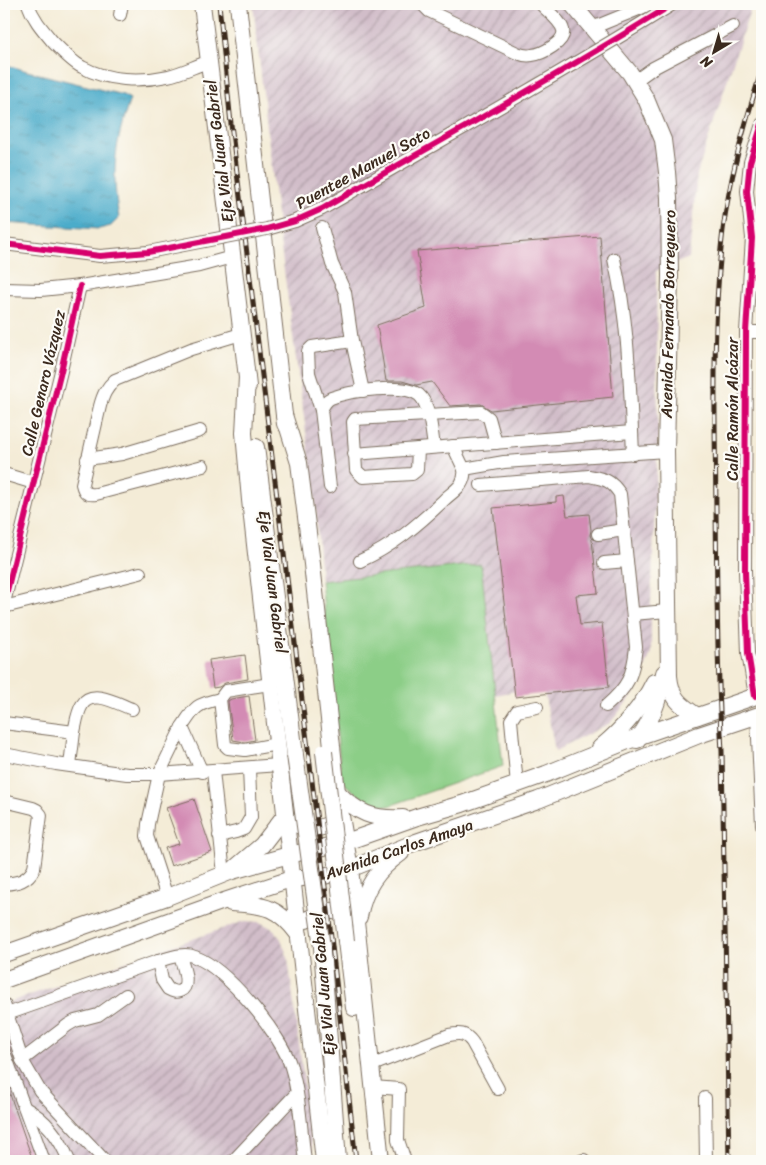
<svg xmlns="http://www.w3.org/2000/svg" width="766" height="1165" viewBox="0 0 766 1165" font-family="Sriracha,sans-serif">
	<style>
		.industrial { fill: url(#industrial-furrows) }
		.grass { fill: #8cce87; stroke: #647c52 }
		.water { fill: url(#water-ripples); stroke: #436b74 }
		.building { fill: #d38bb4 }
		.lines { fill: none; stroke-linecap: round; stroke-linejoin: round }
		.minor-casing { stroke: #7c6e5f; stroke-width: 14 }
		.major-casing { stroke: #7c6e5f; stroke-width: 18 }
		.minor { stroke: #fff; stroke-width: 12 }
		.major { stroke: #fff; stroke-width: 16 }
		.rail-casing { stroke: #3b2a1e; stroke-width: 5 }
		.rail { stroke: #fdfcf7; stroke-width: 3; stroke-dasharray: 9; stroke-linecap: butt }
		.minor-bridge-casing { stroke: #7c6e5f; stroke-width: 14; stroke-linecap: butt }
		.major-bridge-casing { stroke: #7c6e5f; stroke-width: 18; stroke-linecap: butt }
		.minor-bridge { stroke: #fff; stroke-width: 12 }
		.major-bridge { stroke: #fff; stroke-width: 16 }
		.cycleway-casing { stroke: #fdfcf7; stroke-width: 9 }
		.cycleway { stroke: #d6006c; stroke-width: 6 }
		.labels { text-anchor: middle; dominant-baseline: central; stroke-width: 4.5; stroke-linejoin: round; paint-order: stroke }
		.street-label { font-size: 16px; fill: #3b2a1e; stroke: #fdfcf7 }
	</style>
	<defs>
		<pattern id="industrial-furrows" width="10" height="10" patternUnits="userSpaceOnUse" patternTransform="scale(1.25)"><rect width="10" height="10" fill="#d1bdc9"/><path d="M-1 1l2-2M0 10L10 0M9 11l2-2" fill="none" stroke="#ab9aa3"/></pattern>
		<pattern id="water-ripples" width="26" height="14" patternUnits="userSpaceOnUse" patternTransform="scale(1.25)"><rect width="26" height="14" fill="#4bacca"/><path d="M2 4q2-2 4 0t4 0M15 11q2-2 4 0t4 0" fill="none" stroke="#408ca3"/></pattern>
	</defs>
	<rect width="100%" height="100%" fill="#fdfcf7"/>
	<filter id="ink" filterUnits="userSpaceOnUse"><feTurbulence type="fractalNoise" baseFrequency=".02" numOctaves="2"/><feDisplacementMap in="SourceGraphic" scale="10" xChannelSelector="R" yChannelSelector="G"/><feConvolveMatrix kernelMatrix="1 2 1 2 8 2 1 2 1" color-interpolation-filters="sRGB"/></filter>
	<filter id="wash" filterUnits="userSpaceOnUse"><feTurbulence type="fractalNoise" baseFrequency=".0096" numOctaves="4" result="noise"/><feDisplacementMap in="SourceGraphic" scale="20" xChannelSelector="R" yChannelSelector="G"/><feGaussianBlur stdDeviation="1.12" result="paint"/><feColorMatrix in="noise" values="0 0 0 0 0 0 0 0 0 0 0 0 0 0 0 0 0 1.4 0 .05"/><feComposite in="paint" operator="in"/></filter>
	<g filter="url(#wash)">
		<rect width="100%" height="100%" fill="#f4ecd7"/>
		<g class="industrial">
			<path d="M253,4H752L697,174L689,258L656,271L658,436L651,604V653L636,691L610,723L555,751L543,686L495,695L481,564L321,581L315,498L280,241Z"/>
			<path d="M245,921L260,922L273,929L281,939L288,958L314,1161H4V1004Z"/>
		</g>
		<path class="grass" d="M481,564L503,766L389,806L370,804L342,782L321,581Z"/>
		<path class="water" d="M4,64L27,71L123,95L130,99C115,144 111,170 119,218L111,226L99,229L4,223Z"/>
		<g id="blocks">
			<g class="building">
				<path d="M600,236L613,397L491,410L481,404L450,406L432,382L416,385L402,381H386L377,325L426,308L417,251Z"/>
				<path d="M564,496L567,516L589,514L591,530L590,535L592,540L598,593L576,595L580,625L602,623L609,687L515,697L493,508L556,502V497Z"/>
				<path d="M245,655L248,679L225,683L219,687L213,688L209,660Z"/>
				<path d="M249,696L255,740L245,742L233,740L228,701L231,699Z"/>
				<path d="M194,799L212,852L171,866L165,848L179,844L166,808Z"/>
				<path d="M4,1080H5L33,1161H4Z"/>
			</g>
		</g>
	</g>
	<g filter="url(#ink)">
		<use href="#blocks" fill-opacity="0" stroke="#7c6e5f" stroke-width="1"/>
		<g class="lines">
			<g class="minor-casing">
				<g id="minor">
					<path d="M28,4C33,19 43,30 53,42C61,50 72,62 82,67C107,81 141,82 168,76C182,73 195,66 208,62"/>
					<path d="M422,4L429,11L517,53C522,55 527,56 532,55C542,54 566,42 563,30C561,21 547,11 541,4"/>
					<path d="M120,15L122,4"/>
					<path d="M592,28L651,4"/>
					<path d="M635,81L653,68L733,26"/>
					<path d="M322,228L332,264L345,292L352,341L363,391"/>
					<path d="M614,259C629,323 630,388 633,454"/>
					<path d="M4,289L41,290L80,286L199,266L232,257"/>
					<path d="M746,332H762"/>
					<path d="M321,410L309,373L308,351L312,347L352,341"/>
					<path d="M453,446L464,469"/>
					<path d="M418,449L417,470L412,474L363,477L356,470L353,422L355,419L481,412L489,418L496,443"/>
					<path d="M354,454L632,432"/>
					<path d="M87,459L122,454L200,431"/>
					<path d="M203,466L96,494C87,495 84,493 82,484L100,406C103,395 106,388 115,380L191,349L241,334"/>
					<path d="M4,474L34,483"/>
					<path d="M481,485L589,476C605,479 611,480 620,494L636,647C633,676 628,687 606,706"/>
					<path d="M330,487L321,410C324,404 326,400 331,398C349,391 404,383 419,395C430,404 432,434 434,447"/>
					<path d="M598,534L624,530"/>
					<path d="M360,561C392,547 419,524 444,500C449,495 457,490 461,484C464,479 465,475 464,469L504,462L666,451"/>
					<path d="M604,563L627,561"/>
					<path d="M4,603L61,371L80,286"/>
					<path d="M4,607L140,573"/>
					<path d="M633,614L667,611"/>
					<path d="M270,684L226,691L220,699L225,745L228,748L245,750L277,744"/>
					<path d="M755,696L748,653L745,572L746,332L752,238L747,191L750,162L762,124"/>
					<path d="M757,716L762,825"/>
					<path d="M4,723L74,732L70,765"/>
					<path d="M182,727C195,707 196,704 220,699"/>
					<path d="M74,732C76,724 77,713 82,705C92,688 118,704 132,709"/>
					<path d="M4,754L56,764L127,774H159L279,765"/>
					<path d="M213,771L224,874"/>
					<path d="M517,785L511,720L517,711L537,707"/>
					<path d="M4,801L33,808L37,810L41,815L34,868C28,881 17,883 4,884"/>
					<path d="M219,836L236,832L244,829L251,817L249,768"/>
					<path d="M167,897L147,836L148,824L159,774L182,727L202,772"/>
					<path d="M158,961L162,980L168,989C172,991 176,993 180,991C192,985 182,965 180,956"/>
					<path d="M4,1004L22,1060L40,1091L105,1161"/>
					<path d="M7,1014L158,961C169,958 184,952 195,957C226,968 282,1035 291,1067C300,1096 301,1131 305,1161"/>
					<path d="M4,1052L44,1161"/>
					<path d="M22,1060L68,1025L75,1021L98,1015L126,995"/>
					<path d="M370,1066L449,1035C460,1033 465,1033 472,1042L498,1089"/>
					<path d="M373,1087L399,1089L398,1140L405,1161"/>
					<path d="M705,1098L706,1161"/>
					<path d="M25,1108C47,1120 60,1138 69,1161"/>
					<path d="M233,1161L296,1094"/>
					<path d="M581,1161L584,1160"/>
				</g>
			</g>
			<g class="major-casing">
				<g id="major">
					<path d="M202,4L248,386"/>
					<path d="M238,4L285,424"/>
					<path d="M572,4L630,73L646,99L663,140L667,172L669,198L670,276L666,451L669,676C671,698 679,704 697,716"/>
					<path d="M247,377L244,433L250,500L324,1161"/>
					<path d="M284,415L299,463L312,564L337,792L350,869L357,931L381,1161"/>
					<path d="M256,447L295,755"/>
					<path d="M637,740C652,722 660,695 664,673"/>
					<path d="M600,748C623,729 641,709 654,682"/>
					<path d="M337,792C357,813 373,820 403,818"/>
					<path d="M294,823C312,833 324,828 341,818"/>
					<path d="M235,868L262,845L285,815"/>
					<path d="M231,903C266,905 278,907 299,935"/>
					<path d="M359,917C364,888 377,870 401,853"/>
					<path d="M306,920C326,909 335,906 353,922"/>
					<path d="M346,941L354,1008"/>
					<path d="M322,947L338,1161"/>
					<path d="M4,954L167,897L232,871L289,855L346,842L417,817L462,804L546,774L640,736L762,694"/>
					<path d="M4,980L221,902L291,879L324,876L350,869L416,842L538,800L699,735L762,714"/>
				</g>
			</g>
			<use href="#minor" class="minor"/>
			<use href="#major" class="major"/>
			<g class="rail-casing">
				<g id="rail">
					<path d="M219,4L231,124L329,919L356,1161"/>
					<path d="M729,1161L722,751C717,670 717,590 716,509C715,416 712,323 723,230C730,175 745,122 762,69"/>
				</g>
			</g>
			<use href="#rail" class="rail"/>
			<g class="minor-bridge-casing">
				<path id="minor-bridge" d="M4,244L100,256L148,252L267,229L295,221L322,209C439,141 558,76 673,4"/>
			</g>
			<g class="major-bridge-casing">
				<g id="major-bridge">
					<path d="M324,752L346,941"/>
					<path d="M295,755L322,947"/>
				</g>
			</g>
			<use href="#minor-bridge" class="minor-bridge"/>
			<use href="#major-bridge" class="major-bridge"/>
			<g class="cycleway-casing">
				<g id="cycleway">
					<path d="M4,244L100,256L148,252L267,229L295,221L322,209C439,141 558,76 673,4"/>
					<path d="M4,603L61,371L80,286"/>
					<path d="M755,696L748,653L745,572L746,332L752,238L747,191L750,162L762,124"/>
				</g>
			</g>
			<use href="#cycleway" class="cycleway"/>
		</g>
	</g>
	<g class="labels">
		<g class="street-label">
			<text transform="translate(219 151) rotate(-97)">Eje Vial Juan Gabriel</text>
			<text transform="translate(363 168) rotate(-29)">Puentee Manuel Soto</text>
			<text transform="translate(668 314) rotate(-89)">Avenida Fernando Borreguero</text>
			<text transform="translate(43 383) rotate(-77)">Calle Genaro Vázquez</text>
			<text transform="translate(732 409) rotate(-90)">Calle Ramón Alcázar</text>
			<text transform="translate(273 582) rotate(83)">Eje Vial Juan Gabriel</text>
			<text transform="translate(399 849) rotate(-19)">Avenida Carlos Amaya</text>
			<text transform="translate(323 984) rotate(-95)">Eje Vial Juan Gabriel</text>
		</g>
	</g>
	<rect width="766" height="1165" fill="none" stroke="#fdfcf7" stroke-width="20"/>
	<g transform="translate(714 52) rotate(218)" stroke="#fdfcf7" stroke-width="4" paint-order="stroke">
	<path d="M0-4L9 19L0 12L-9 19Z" fill="#3b2a1e"/>
	<text y="-8" font-size="14" font-weight="bold" text-anchor="middle" fill="#3b2a1e">N</text>
	</g>
</svg>
